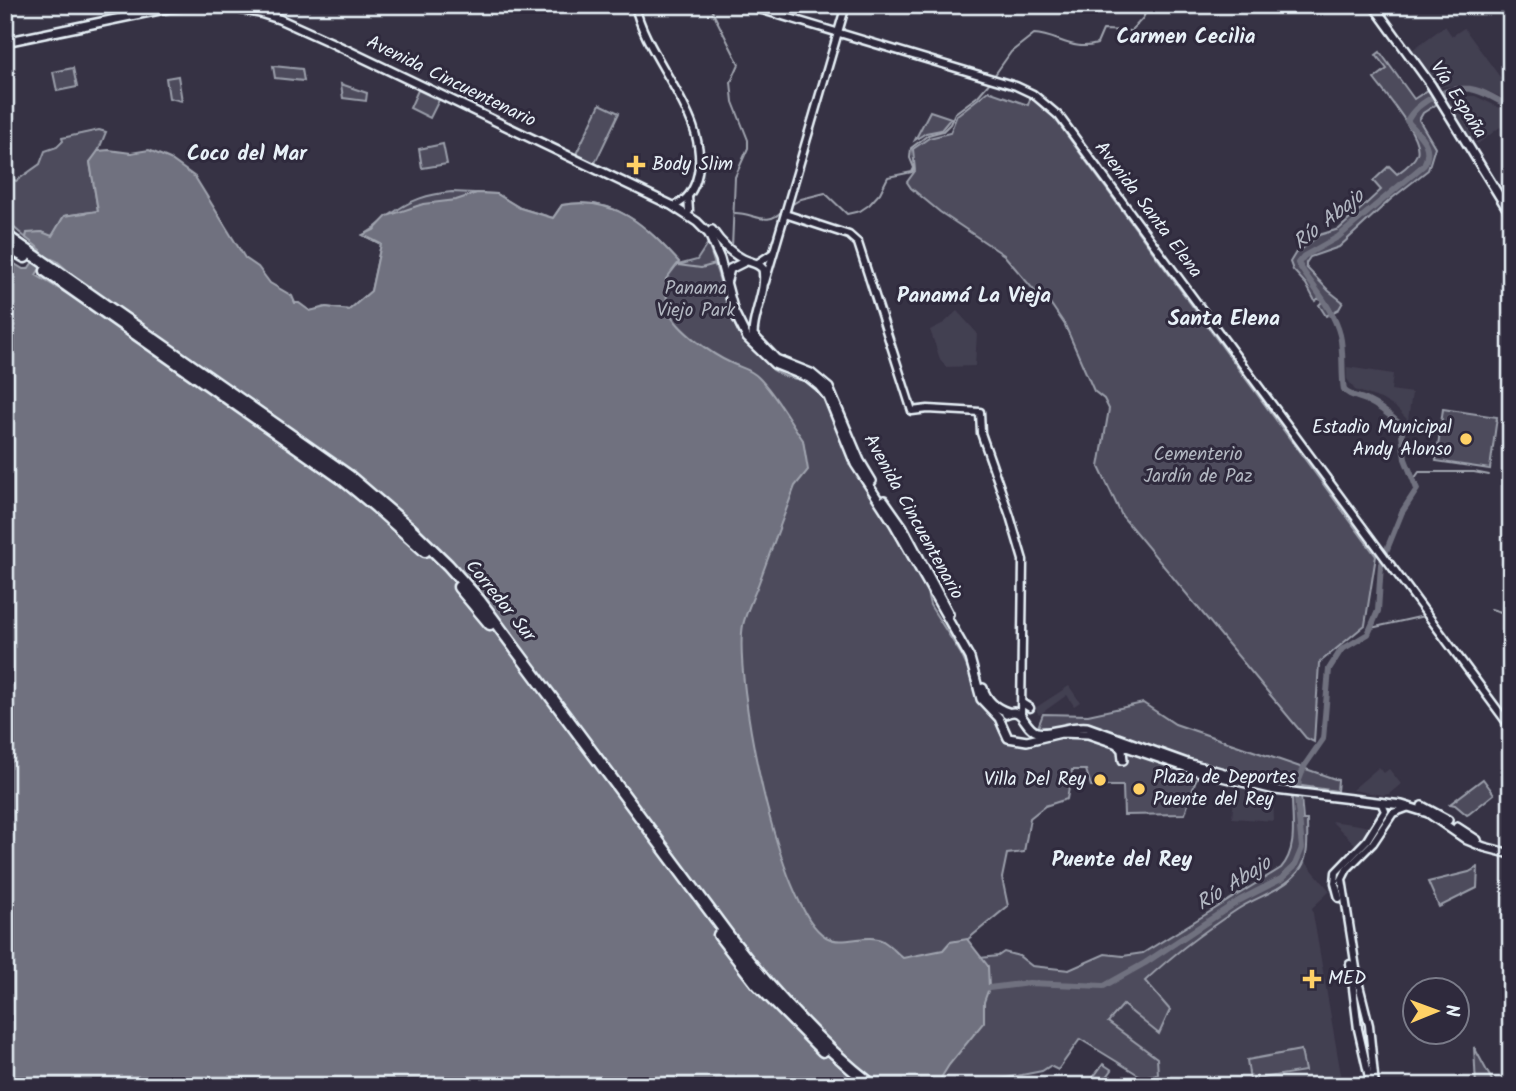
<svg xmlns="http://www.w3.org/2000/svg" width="1516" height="1091" viewBox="0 0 1516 1091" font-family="Kalam,sans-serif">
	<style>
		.built { fill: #433f51 }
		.green { fill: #4d4b5c; stroke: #9a9eaa; stroke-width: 2 }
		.water { fill: #70717f; stroke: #a0a4af; stroke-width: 2; fill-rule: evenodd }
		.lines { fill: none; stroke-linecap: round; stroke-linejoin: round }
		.stream { stroke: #a0a4af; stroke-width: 2 }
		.river { stroke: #70717f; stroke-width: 6 }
		.secondary-casing { stroke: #e8f1f8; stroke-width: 11 }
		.primary-casing { stroke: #e8f1f8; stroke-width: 12 }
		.highway-casing { stroke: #e8f1f8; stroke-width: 15 }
		.secondary { stroke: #2f2a3d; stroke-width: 6 }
		.primary { stroke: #2f2a3d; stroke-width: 7 }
		.highway { stroke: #2f2a3d; stroke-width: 10 }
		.poi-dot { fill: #ffd166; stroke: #2f2a3d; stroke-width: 2.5 }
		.labels { text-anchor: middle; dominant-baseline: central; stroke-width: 6; stroke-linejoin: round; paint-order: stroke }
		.street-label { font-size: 19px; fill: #e8f1f8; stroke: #2f2a3d }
		.poi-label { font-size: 19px; fill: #e8f1f8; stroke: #2f2a3d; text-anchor: start }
		.park-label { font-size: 19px; fill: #b2b7c1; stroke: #2f2a3d }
		.neighbourhood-label { font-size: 21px; font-weight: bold; fill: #e8f1f8; stroke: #2f2a3d }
		.water-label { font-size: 21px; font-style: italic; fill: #b2b7c2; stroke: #2f2a3d }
	</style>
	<rect width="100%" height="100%" fill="#363244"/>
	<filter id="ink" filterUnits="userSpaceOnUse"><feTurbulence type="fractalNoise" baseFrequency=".0143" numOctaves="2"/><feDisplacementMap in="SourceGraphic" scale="14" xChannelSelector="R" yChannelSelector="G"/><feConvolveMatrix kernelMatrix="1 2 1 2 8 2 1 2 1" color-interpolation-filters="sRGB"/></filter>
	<g filter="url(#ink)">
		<g class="built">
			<path d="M1445,26L1452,36L1464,28L1511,92V102L1490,92L1465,85L1437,87L1412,50Z"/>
			<path d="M1462,96H1475L1511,113V135L1500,127L1478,144L1475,141L1472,143L1446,101Z"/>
			<path d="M957,311L977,333L975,366L946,367L940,359L930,330L944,323Z"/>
			<path d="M1347,367L1393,374L1391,390L1412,393L1408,420L1396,408L1381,399L1355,390L1347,379Z"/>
			<path d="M1069,686L1080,702L1074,706L1067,695L1039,715L1035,708Z"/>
			<path d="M1379,767L1384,773L1389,769L1401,784L1389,794L1382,795L1352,790Z"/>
			<path d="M1235,787L1273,792L1274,821L1232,818Z"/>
			<path d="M1331,821L1359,825L1373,828L1358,847Z"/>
			<path d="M1304,860L1330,891L1312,908L1343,1086H1135L1142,1076L1087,1044L1166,961L1235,910L1276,889L1300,870Z"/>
		</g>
		<g class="green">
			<path d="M1380,52L1414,99L1428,90L1437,104L1423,113L1419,120L1435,147L1428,170L1391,199L1339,247L1310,257L1306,263V267L1329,291L1343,302L1339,309L1326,316L1319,305L1322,302L1319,298L1315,301L1306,284L1293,270L1290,262L1298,249H1302L1319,235L1339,229L1381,190L1373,181L1389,166L1397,174C1404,169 1414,162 1417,154C1423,137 1385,94 1374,79L1387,69L1376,55Z"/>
			<path d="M273,66L302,69L304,81L275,78Z"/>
			<path d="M73,68L77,87L57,91L53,72Z"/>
			<path d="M178,76L182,101L169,98L166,78Z"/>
			<path d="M341,84L367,93L366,101L343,98Z"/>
			<path d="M418,90L439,100L430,118L410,108Z"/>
			<path d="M988,91L1028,105L1031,96L1044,104L1376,556L1365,625L1319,663L1314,742L1306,738L1122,516L1099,467L1109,409L1104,399L1094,391L1065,325L1048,300L1038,295L1004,255L940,212L911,188L907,182L915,171L913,149L929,138L950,133L957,115Z"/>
			<path d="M600,104L619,113L595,163L576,154Z"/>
			<path d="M930,111L951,118L941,130L926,133L915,140Z"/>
			<path d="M99,130L106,132L97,154L90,162L98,211L64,216L52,237L42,232L27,234L26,238L5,220V173L16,181L40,164L45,151L57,147L63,141L62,138Z"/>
			<path d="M443,144L447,164L422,168L419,149Z"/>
			<path d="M452,192L497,194L520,208L553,218L562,205C615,195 646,226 679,262L678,265L697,260L708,243L732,319L739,334L773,370L784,376L809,382L826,400L848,459L880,508L926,588L930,605L961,654L969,671L978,701L983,708L996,717C1000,743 1007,745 1032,743L1043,714L1088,715L1143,703L1175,724L1338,780L1337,791L1274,782L1203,766L1195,782L1185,814L1124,815L1123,786H1091L1086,770H1072L1067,799L1045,806L1030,818L1024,852L1007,854L1002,878L1008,906L967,940L980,958L998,956L1004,952L1019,956L1032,966L1069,970L1105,954L1123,956L1143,953L1281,868C1298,849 1292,821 1292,797H1301L1303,820H1307C1307,837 1310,859 1298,872C1282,891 1258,896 1238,909C1206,930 1173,954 1145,981L1170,1010L1159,1034L1123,1005L1108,1022L1157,1058L1158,1074L1142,1077L1080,1039L1058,1070L1050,1066L1042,1071L986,1082L983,1086H769L863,1040L310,311L326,307L349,310L371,291L381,244L363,235C374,230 381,222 390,215C410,200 428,194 452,192Z"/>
			<path d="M1443,409L1497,417L1490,469L1436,461Z"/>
			<path d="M1483,779L1494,794L1469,814L1467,815L1455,805L1450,804Z"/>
			<path d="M1478,867L1477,888L1439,907L1428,882L1469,872Z"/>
			<path d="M1474,1047L1495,1086H1476Z"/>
			<path d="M1301,1050L1305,1071L1250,1080L1247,1060Z"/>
			<path d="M1103,1064L1112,1070L1100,1086H1087Z"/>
		</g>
		<path class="water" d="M109,150L131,153L149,150L170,159L195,177L245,258L258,267L270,283L292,296L295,303H299L310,311L326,307L349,310L371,291L381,244L363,235L374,230L387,216L423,204L456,200L477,193L497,194L520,208L553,218L562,205C615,195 646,226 679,262L666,279C666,289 666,302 669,311C677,330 713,355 731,363C741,368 751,369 759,378C776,395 789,420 803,440L808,470L795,486C783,519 770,552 758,585C753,598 746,612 743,625C733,678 779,911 826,937C844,947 866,932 883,941C890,945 897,953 903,958L943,950L950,942L967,939L988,966L989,988L984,1002V1022L949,1065L936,1086H5V258L23,269H28L41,250L26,238L27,233L42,232L52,236L64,216L98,211L90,162L98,151ZM47,257L57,261L83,284L74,298L36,275Z"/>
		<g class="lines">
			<g class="stream">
				<path d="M709,5L739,64L731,82L733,102L748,140V148L735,177L732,248"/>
				<path d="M994,76L1011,52L1034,34C1057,35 1073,52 1097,44L1103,30L1131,31L1143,18L1149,5"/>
				<path d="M791,205L801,199L825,193L847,214L860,211L869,205L880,193L888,177L912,172L914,168L910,158L911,148L928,135L943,131L950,124L955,113L978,96L991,81"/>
				<path d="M735,213C755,213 767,228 783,210"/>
				<path d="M678,265L701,268L719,263"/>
				<path d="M1414,479L1419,472H1474L1489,475"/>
				<path d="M1491,609L1501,612"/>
				<path d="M1371,628L1424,616"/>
			</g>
			<path class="river" d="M989,988L1029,983L1104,986L1145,963L1240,900L1281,879L1294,867L1302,848L1297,798L1299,780L1305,765L1323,739L1329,669L1341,650L1368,634L1378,611L1381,564L1402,512L1417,489L1405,459L1401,425C1390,415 1379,406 1366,400C1357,396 1351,397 1344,390C1341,372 1344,352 1340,335C1333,307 1312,287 1298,263L1304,256L1338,237L1424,165C1434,145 1420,136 1407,121C1418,100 1452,84 1475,90C1487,93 1499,101 1511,107"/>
			<g class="secondary-casing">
				<g id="secondary">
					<path d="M635,5C646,61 715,121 696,181C692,192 687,200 676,205"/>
					<path d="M746,5L1016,86L1033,94L1059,116L1511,728"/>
					<path d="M688,197L689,211"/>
					<path d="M785,214L849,235L858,243L912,411L928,409L980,412L981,433L1010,516L1023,560L1021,714"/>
					<path d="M758,263L773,253"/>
					<path d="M765,282L846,5"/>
					<path d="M1022,703L1030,708"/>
					<path d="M1339,898L1335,883L1336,872L1367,840L1385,811L1381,802"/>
					<path d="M1350,964L1358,1029L1371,1086"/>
					<path d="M1375,1086L1369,1025L1358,981L1342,879L1347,869L1373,843L1393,813L1409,807"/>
				</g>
			</g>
			<g class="primary-casing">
				<g id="primary">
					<path d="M1373,5L1431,85L1511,215"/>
					<path d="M5,42L169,8L198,6H224L260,13L279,19L330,42L671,205L697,222L709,234L720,259L734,312L747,338L774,364L809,378L819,386L828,397L855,464L894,524L970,658L981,699L999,718L1008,738L1027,741L1061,733L1088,734L1197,771L1275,790L1402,805L1428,813L1467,840L1484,847L1511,854"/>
					<path d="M712,230C720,242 729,252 743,259C751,263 757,262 763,269C767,292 753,313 753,335L776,359L811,373L829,388L860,461L872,481"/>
					<path d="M727,280L730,269L746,261"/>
					<path d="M884,500L903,527L949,614"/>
					<path d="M983,688C987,701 995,708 1008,712"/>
					<path d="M1006,714C1024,705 1023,728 1037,732C1049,735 1071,725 1087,727L1187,763L1231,775"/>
					<path d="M1117,744L1122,750L1123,760"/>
					<path d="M1422,806L1448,820"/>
					<path d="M1457,827L1477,840"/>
				</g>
			</g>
			<g class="highway-casing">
				<g id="highway">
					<path d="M5,235L349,476L411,529L448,565L479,600L731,939C773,993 819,1044 873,1086"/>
					<path d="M5,245L25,257"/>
					<path d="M46,271L341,478L376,507L425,551"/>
					<path d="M459,587L490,624"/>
					<path d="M719,935L756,983L823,1051"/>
				</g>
			</g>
			<use href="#secondary" class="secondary"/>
			<use href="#primary" class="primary"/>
			<use href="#highway" class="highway"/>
		</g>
	</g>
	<g class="poi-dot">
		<path d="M632.5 154.5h7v7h7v7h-7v7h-7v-7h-7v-7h7z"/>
		<circle cx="1466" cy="439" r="7"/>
		<circle cx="1100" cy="780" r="7"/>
		<circle cx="1139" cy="789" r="7"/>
		<path d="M1308.5 968.5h7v7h7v7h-7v7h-7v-7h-7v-7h7z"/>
	</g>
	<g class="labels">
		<g class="street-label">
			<text transform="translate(451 82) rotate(26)">Avenida Cincuentenario</text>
			<text transform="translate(1458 100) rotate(57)">Vía España</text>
			<text transform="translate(1148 210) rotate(53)">Avenida Santa Elena</text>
			<text transform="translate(913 517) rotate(61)">Avenida Cincuentenario</text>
			<text transform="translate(500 601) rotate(51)">Corredor Sur</text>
		</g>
		<g class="poi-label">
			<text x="652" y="165">Body Slim</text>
			<text x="1452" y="428" text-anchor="end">Estadio Municipal<tspan x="1452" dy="22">Andy Alonso</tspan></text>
			<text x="1153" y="778">Plaza de Deportes<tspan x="1153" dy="22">Puente del Rey</tspan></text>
			<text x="1086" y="780" text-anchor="end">Villa Del Rey</text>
			<text x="1328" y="979">MED</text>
		</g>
		<g class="park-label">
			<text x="696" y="289">Panama<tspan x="696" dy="22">Viejo Park</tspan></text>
			<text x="1198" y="455">Cementerio<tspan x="1198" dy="22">Jardín de Paz</tspan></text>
		</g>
		<g class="neighbourhood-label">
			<text x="1186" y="37">Carmen Cecilia</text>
			<text x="247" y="154">Coco del Mar</text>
			<text x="974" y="296">Panamá La Vieja</text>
			<text x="1224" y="319">Santa Elena</text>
			<text x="1122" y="860">Puente del Rey</text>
		</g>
		<g class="water-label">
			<text transform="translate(1329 220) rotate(-38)">Río Abajo</text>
			<text transform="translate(1234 884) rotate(-32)">Río Abajo</text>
		</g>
	</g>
	<rect width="1516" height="1091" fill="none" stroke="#2f2a3d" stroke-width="28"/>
	<rect x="14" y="14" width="1488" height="1063" fill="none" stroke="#e8f1f8" stroke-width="2.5" filter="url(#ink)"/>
	<g transform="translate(1436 1011) rotate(89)"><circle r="33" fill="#2f2a3d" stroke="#797a88" stroke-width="2"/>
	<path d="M0-5L12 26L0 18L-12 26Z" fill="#ffd166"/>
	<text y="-10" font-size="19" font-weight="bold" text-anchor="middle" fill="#e8f1f8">N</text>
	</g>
</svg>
